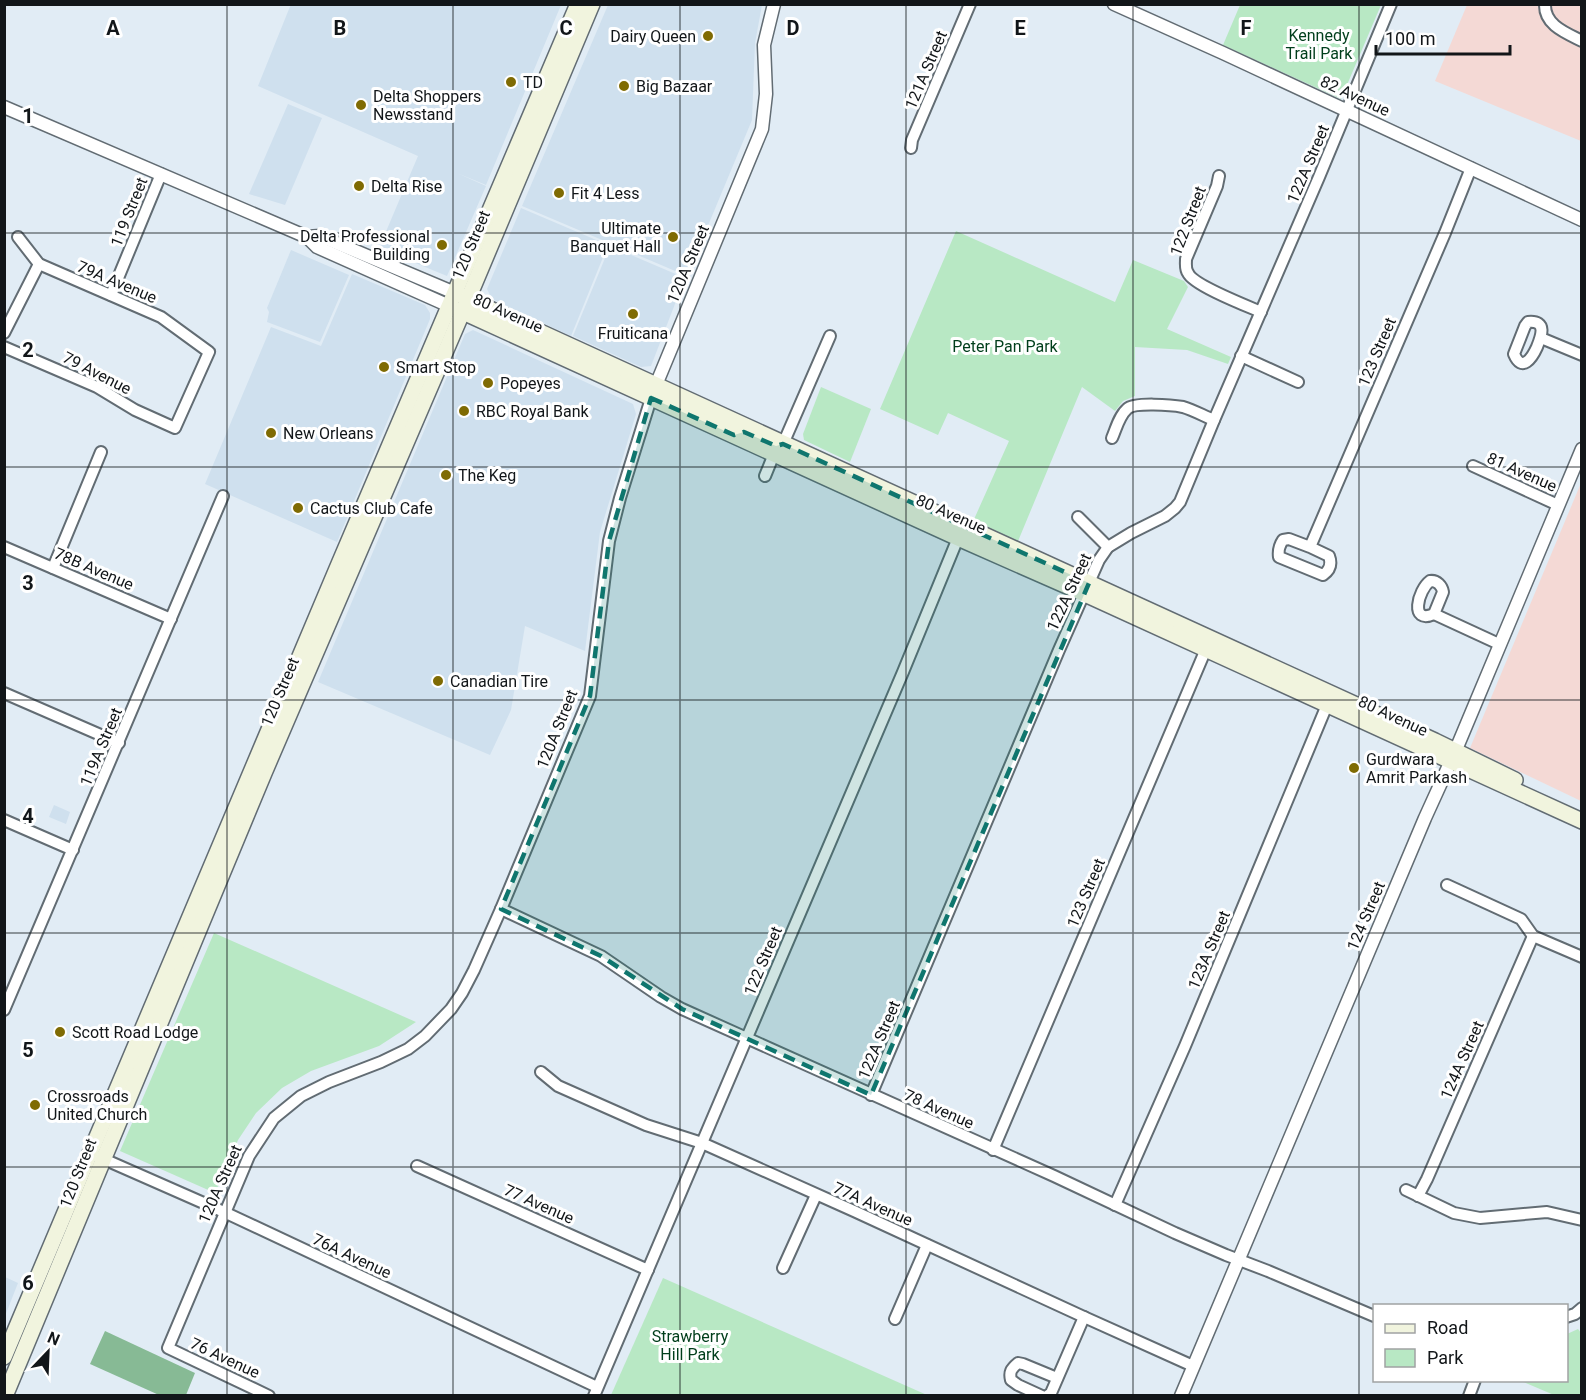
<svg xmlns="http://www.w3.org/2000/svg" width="1586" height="1400" viewBox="0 0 1586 1400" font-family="Roboto,sans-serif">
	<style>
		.built { fill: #cfe0ee }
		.industrial { fill: #f4d9d5 }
		.green { fill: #b8e8c4 }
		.forest { fill: #87ba95 }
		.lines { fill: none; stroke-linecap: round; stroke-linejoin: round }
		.minor-casing { stroke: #626c73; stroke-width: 14 }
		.tertiary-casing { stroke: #626c73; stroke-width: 15 }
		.secondary-casing { stroke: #626c73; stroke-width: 18 }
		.minor { stroke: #fff; stroke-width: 10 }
		.tertiary { stroke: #fff; stroke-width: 12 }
		.secondary { stroke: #f1f4de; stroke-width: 15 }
		.marked { fill: #0f766e; fill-opacity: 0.2; stroke: #0f766e; stroke-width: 4.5; stroke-dasharray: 12 8; stroke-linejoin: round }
		.grid { fill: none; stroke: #121619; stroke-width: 1.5; stroke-opacity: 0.55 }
		.poi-dot { fill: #7f6b03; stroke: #fff; stroke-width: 2 }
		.labels { text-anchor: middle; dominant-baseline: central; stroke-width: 6; stroke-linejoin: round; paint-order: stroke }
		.park-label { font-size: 16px; fill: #003e1b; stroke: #fff }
		.poi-label { font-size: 16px; fill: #121619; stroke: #fff; text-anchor: start }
		.street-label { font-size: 16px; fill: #121619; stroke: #fff }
		.grid-label { font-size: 20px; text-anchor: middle; font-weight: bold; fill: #121619; stroke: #fff; stroke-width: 6; stroke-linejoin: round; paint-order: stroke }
	</style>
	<rect width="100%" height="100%" fill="#e1ecf5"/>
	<g class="built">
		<path d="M291,4L561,5L486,185L457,173L486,186L447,276L379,248L418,156L258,86Z"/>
		<path d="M608,5H762L755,43L752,120L687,276L522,206Z"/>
		<path d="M288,104L322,118L285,205L249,194Z"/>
		<path d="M521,208L608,245L571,336L492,299L487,289Z"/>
		<path d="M610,246L685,278L651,366L641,367L573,336Z"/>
		<path d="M291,250L349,275L320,342L267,322L269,312L267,308Z"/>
		<path d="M352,274L425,305L430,313V319L337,542L205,484L271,327L321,346Z"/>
		<path d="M473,330L633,404L636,414L600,532L585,651L525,626L511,710L490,755L318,682L465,334Z"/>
		<path d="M54,805L70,812L66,824L49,817Z"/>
		<path d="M5,1277L18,1283L5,1316Z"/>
	</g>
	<g class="industrial">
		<path d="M1467,5H1581V141L1435,81Z"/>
		<path d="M1581,483L1582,801H1581L1470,748Z"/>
	</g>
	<g class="green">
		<path d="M1240,5V4L1381,5L1341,99L1223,45Z"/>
		<path d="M956,231L1115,302L1133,260L1184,281L1188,287L1167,329L1231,357L1228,364L1187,350L1135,347V396L1123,401L1115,411L1082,387L1016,546L971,526L1009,441L948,413L938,435L880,409Z"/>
		<path d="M821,387L871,409L850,462L804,440L803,434Z"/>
		<path d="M214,933L416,1022L379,1046L311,1071L282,1088L256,1113L238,1140L215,1193L120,1151Z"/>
		<path d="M663,1278L927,1395H611Z"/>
		<path d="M1578,1329L1582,1334L1581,1395H1554L1521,1381L1566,1380L1567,1334Z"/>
	</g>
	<path class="forest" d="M105,1331L195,1373L186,1395H159L90,1364Z"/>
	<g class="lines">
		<g class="minor-casing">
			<g id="minor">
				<path d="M1545,4C1544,25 1566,33 1582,41"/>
				<path d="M911,148L912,140L970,4"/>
				<path d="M1219,176L1217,186L1186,259C1186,264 1185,269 1188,273C1193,285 1247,306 1261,312"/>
				<path d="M111,295L161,174"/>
				<path d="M1528,322C1548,320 1541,337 1537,347C1532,358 1522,373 1514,354L1525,326Z"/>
				<path d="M4,333L39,264"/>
				<path d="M1541,338L1582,355"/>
				<path d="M4,347L97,387L135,410L175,428L209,352L161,317L39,264L18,237"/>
				<path d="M1241,356L1298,382"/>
				<path d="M1112,438C1116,429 1119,416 1127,409C1134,402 1172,405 1183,407C1193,410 1204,416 1214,420"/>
				<path d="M783,444L830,336"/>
				<path d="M1473,466L1558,505"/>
				<path d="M765,476L774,454"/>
				<path d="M1078,517L1108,547"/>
				<path d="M4,547L171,619"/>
				<path d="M1310,547L1329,556C1332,564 1330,570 1323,575L1279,557C1278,550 1279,546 1283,540L1289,539L1310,547L1445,233L1471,168"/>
				<path d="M53,568L101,452"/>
				<path d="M1430,581C1437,580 1442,586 1443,592L1434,614C1409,625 1418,590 1430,581Z"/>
				<path d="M1434,614L1499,644"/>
				<path d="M4,693L119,743"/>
				<path d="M4,820L73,850"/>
				<path d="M1447,885L1521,919L1533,936L1582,957"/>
				<path d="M501,909L601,956L661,997L682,1009L1054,1176L1175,1233L1226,1255L1268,1271L1374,1316"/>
				<path d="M4,1010L223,496"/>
				<path d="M541,1072L558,1086L646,1125L702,1143L854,1211L1084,1317L1193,1366"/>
				<path d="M871,1095L1059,650L1099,560L1108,547L1131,533L1165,516L1175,508L1180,502L1214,420L1319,177L1391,4"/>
				<path d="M993,1150L1206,649"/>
				<path d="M99,1157L224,1212L597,1387"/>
				<path d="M417,1166L648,1270"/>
				<path d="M1406,1190L1454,1213L1480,1218L1547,1212L1582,1220"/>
				<path d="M1418,1196L1427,1179L1533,936"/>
				<path d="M1115,1205L1185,1046L1327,705"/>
				<path d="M783,1268L816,1195"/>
				<path d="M1566,1317L1575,1314L1582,1308"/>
				<path d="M895,1319L927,1245"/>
				<path d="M269,1396L168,1348L249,1156L274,1118L301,1096L329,1082L381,1062L408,1049L425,1036L451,1009L462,993L474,970L501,909L590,696L609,541L620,498L653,392"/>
				<path d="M594,1396L903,672L958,538"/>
				<path d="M1042,1396L1018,1385L1011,1380C1009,1372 1011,1369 1018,1363L1023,1364L1057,1378"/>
				<path d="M1047,1396L1051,1393L1084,1317"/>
				<path d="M1469,1396L1475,1380"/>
			</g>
		</g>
		<g class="tertiary-casing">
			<g id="tertiary">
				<path d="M1114,4L1223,53L1582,220"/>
				<path d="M4,107L307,237L317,247L456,309"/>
				<path d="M307,237L320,236L462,296"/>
				<path d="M656,385L762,129L766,94L764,45L774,4"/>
				<path d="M1181,1396L1425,818L1455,752L1582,449"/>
			</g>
		</g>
		<g class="secondary-casing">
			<g id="secondary">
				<path d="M468,299L1435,741L1515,780"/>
				<path d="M463,312L958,538L1076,590L1582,821"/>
				<path d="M4,1357L339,564L578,4"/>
				<path d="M5,1396L264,773L468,299L592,4"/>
			</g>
		</g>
		<use href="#minor" class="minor"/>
		<use href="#tertiary" class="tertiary"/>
		<use href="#secondary" class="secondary"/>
	</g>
	<path class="marked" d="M651,398L734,435L744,432L776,446L783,444L1089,583L871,1095L682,1009L601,956L501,909L590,696L609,541Z"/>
	<path class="grid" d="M227,4V1396M453,4V1396M680,4V1396M906,4V1396M1133,4V1396M1359,4V1396M4,233H1582M4,467H1582M4,700H1582M4,933H1582M4,1167H1582"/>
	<g class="poi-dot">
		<circle cx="708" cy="36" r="6"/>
		<circle cx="511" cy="82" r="6"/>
		<circle cx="624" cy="86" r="6"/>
		<circle cx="361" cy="105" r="6"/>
		<circle cx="359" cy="186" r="6"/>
		<circle cx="559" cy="193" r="6"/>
		<circle cx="673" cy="237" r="6"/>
		<circle cx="442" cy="245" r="6"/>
		<circle cx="633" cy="314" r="6"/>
		<circle cx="384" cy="367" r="6"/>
		<circle cx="488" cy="383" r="6"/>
		<circle cx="464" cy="411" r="6"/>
		<circle cx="271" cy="433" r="6"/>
		<circle cx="446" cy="475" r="6"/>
		<circle cx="298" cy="508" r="6"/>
		<circle cx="438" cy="681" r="6"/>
		<circle cx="1354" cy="768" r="6"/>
		<circle cx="60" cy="1032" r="6"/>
		<circle cx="35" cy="1105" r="6"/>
	</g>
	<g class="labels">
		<g class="park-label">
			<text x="1319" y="35">Kennedy<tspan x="1319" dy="18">Trail Park</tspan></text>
			<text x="1005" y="346">Peter Pan Park</text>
			<text x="690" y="1336">Strawberry<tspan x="690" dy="18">Hill Park</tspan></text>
		</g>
		<g class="poi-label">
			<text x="696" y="36" text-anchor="end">Dairy Queen</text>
			<text x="523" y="82">TD</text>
			<text x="636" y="86">Big Bazaar</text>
			<text x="373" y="96">Delta Shoppers<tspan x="373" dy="18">Newsstand</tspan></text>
			<text x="371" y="186">Delta Rise</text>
			<text x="571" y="193">Fit 4 Less</text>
			<text x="661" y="228" text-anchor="end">Ultimate<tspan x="661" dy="18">Banquet Hall</tspan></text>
			<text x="430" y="236" text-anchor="end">Delta Professional<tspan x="430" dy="18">Building</tspan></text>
			<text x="633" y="333" text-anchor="middle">Fruiticana</text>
			<text x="396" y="367">Smart Stop</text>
			<text x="500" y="383">Popeyes</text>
			<text x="476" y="411">RBC Royal Bank</text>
			<text x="283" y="433">New Orleans</text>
			<text x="458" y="475">The Keg</text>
			<text x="310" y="508">Cactus Club Cafe</text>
			<text x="450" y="681">Canadian Tire</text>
			<text x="1366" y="759">Gurdwara<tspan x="1366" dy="18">Amrit Parkash</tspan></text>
			<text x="72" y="1032">Scott Road Lodge</text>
			<text x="47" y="1096">Crossroads<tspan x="47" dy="18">United Church</tspan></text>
		</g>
		<g class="street-label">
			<text transform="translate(926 70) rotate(-67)">121A Street</text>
			<text transform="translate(1355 96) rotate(25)">82 Avenue</text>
			<text transform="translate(1308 164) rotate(-67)">122A Street</text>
			<text transform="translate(129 212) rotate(-68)">119 Street</text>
			<text transform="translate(1188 221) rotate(-69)">122 Street</text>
			<text transform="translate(471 245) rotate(-67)">120 Street</text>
			<text transform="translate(688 264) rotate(-67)">120A Street</text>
			<text transform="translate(117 282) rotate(23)">79A Avenue</text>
			<text transform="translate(508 313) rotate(24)">80 Avenue</text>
			<text transform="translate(1377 352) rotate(-67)">123 Street</text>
			<text transform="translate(97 373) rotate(27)">79 Avenue</text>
			<text transform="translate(1522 472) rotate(24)">81 Avenue</text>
			<text transform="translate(951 514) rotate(24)">80 Avenue</text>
			<text transform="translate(94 569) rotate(23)">78B Avenue</text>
			<text transform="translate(1069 592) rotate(-65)">122A Street</text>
			<text transform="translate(280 692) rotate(-67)">120 Street</text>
			<text transform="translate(1393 716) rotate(25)">80 Avenue</text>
			<text transform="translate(557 729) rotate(-68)">120A Street</text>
			<text transform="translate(101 747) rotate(-67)">119A Street</text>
			<text transform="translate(1086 893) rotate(-67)">123 Street</text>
			<text transform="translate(1366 916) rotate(-67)">124 Street</text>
			<text transform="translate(1209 950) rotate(-67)">123A Street</text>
			<text transform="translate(763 961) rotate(-67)">122 Street</text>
			<text transform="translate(879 1040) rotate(-67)">122A Street</text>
			<text transform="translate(1462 1060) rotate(-66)">124A Street</text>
			<text transform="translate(939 1109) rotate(24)">78 Avenue</text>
			<text transform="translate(78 1173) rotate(-68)">120 Street</text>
			<text transform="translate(220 1184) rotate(-66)">120A Street</text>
			<text transform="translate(539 1204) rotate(24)">77 Avenue</text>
			<text transform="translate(873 1204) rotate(24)">77A Avenue</text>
			<text transform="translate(352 1256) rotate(25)">76A Avenue</text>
			<text transform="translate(225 1358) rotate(25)">76 Avenue</text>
		</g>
	</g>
	<g class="grid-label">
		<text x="113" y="35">A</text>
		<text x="340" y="35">B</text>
		<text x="566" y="35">C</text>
		<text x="793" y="35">D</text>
		<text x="1020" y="35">E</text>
		<text x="1246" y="35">F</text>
		<text x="28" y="123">1</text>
		<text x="28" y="357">2</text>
		<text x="28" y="590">3</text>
		<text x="28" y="823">4</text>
		<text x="28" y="1057">5</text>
		<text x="28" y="1290">6</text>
	</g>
	<rect width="1586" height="1400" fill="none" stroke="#121619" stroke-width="12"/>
	<rect x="1373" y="1304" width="195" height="78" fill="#ffffff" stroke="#a0a2a3" stroke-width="1.5"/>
	<rect x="1385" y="1324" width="30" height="9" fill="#f1f4de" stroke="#a0a2a3" stroke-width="1.5"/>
	<text x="1427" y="1334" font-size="18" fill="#121619">Road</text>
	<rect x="1385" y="1349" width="30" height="18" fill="#b8e8c4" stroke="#a0a2a3" stroke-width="1.5"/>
	<text x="1427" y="1364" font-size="18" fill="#121619">Park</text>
	<g transform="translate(48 1352) rotate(23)" stroke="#ffffff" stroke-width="4.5" paint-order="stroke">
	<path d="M0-4.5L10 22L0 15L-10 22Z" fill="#121619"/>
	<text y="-9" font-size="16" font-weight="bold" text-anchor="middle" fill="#121619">N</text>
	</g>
	<path d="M1376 45v9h134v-9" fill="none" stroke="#121619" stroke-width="3"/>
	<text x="1385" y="45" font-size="18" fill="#121619" stroke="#ffffff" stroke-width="4.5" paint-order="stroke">100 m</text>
</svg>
